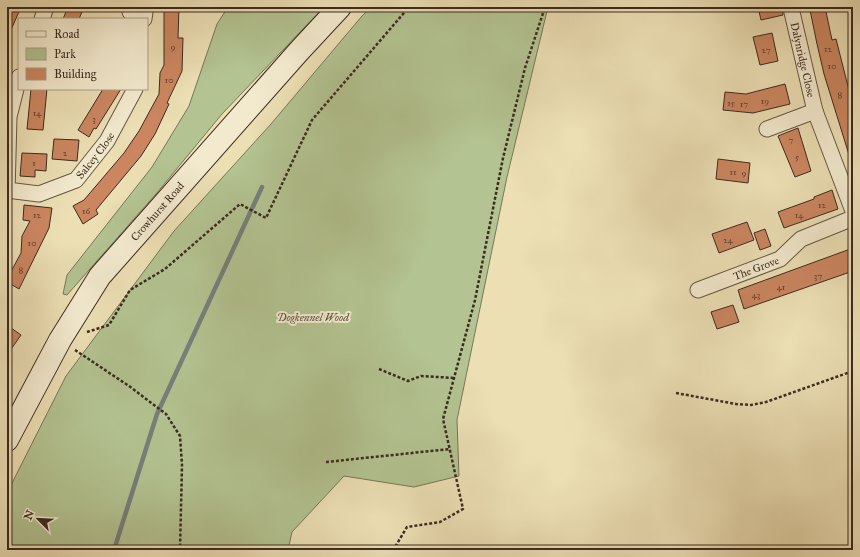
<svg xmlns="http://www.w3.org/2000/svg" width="860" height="557" viewBox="0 0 860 557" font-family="'IM FELL Great Primer',serif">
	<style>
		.green { fill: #b3c391; stroke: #787659 }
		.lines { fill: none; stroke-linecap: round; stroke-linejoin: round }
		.stream { stroke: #76807a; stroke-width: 4.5 }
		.building { fill: #cb8660; stroke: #3c2a21 }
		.street-casing { stroke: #685746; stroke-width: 17 }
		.secondary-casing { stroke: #3c2a21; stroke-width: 24 }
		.path { stroke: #3c2a21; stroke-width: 2.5; stroke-dasharray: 3 2; stroke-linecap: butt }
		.street { stroke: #f3eace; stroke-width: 15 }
		.secondary { stroke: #f3eace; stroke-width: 22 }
		.labels { text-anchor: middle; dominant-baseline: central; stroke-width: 4; stroke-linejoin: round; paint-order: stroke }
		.number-label { font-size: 9px; fill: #604131 }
		.street-label { font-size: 11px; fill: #3c2a21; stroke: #f3eace }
		.park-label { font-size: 11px; font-style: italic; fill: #5a503d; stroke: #f3eace }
	</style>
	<rect width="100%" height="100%" fill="#ecdfb4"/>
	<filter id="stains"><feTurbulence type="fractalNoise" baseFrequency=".005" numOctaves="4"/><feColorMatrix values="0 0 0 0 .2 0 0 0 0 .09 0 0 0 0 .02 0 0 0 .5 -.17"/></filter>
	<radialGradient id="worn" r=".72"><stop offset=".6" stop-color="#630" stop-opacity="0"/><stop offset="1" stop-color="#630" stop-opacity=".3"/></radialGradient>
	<g class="green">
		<path d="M228,7H324L222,114L156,194L67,295L63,294L67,275L152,167L189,106L217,24Z"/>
		<path d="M372,7H548L507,177L457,420L459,476L414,487L344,476L292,532L288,550H7V493L66,376L174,231L271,124L362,16Z"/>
	</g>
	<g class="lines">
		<path class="stream" d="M114,550L157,414L262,187"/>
	</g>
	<g class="building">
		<path d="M7,7H21L7,39Z"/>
		<path d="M68,7H84L79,19H63Z"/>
		<path d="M164,7H179L178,38H183L182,71L167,103L169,104L155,134L141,156L96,210L98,214L83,224L73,206L84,200L124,153L139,131L159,94L160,73L164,65Z"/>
		<path d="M758,7H782L783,15L761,20Z"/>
		<path d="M823,7H825L832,40L836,39L853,106V157L850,158L824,74L817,44L810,10Z"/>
		<path d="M772,33L778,61L760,65L753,37Z"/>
		<path d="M785,84L790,104L753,113L723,110L725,92L746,94Z"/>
		<path d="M31,89H47L43,130L27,129Z"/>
		<path d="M103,89H121L96,129L94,128L89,137L78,130Z"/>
		<path d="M798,128L811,171L795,177L778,136Z"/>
		<path d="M54,139L79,140L77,161L52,159Z"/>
		<path d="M22,153L47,154L46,171L35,170V177L20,176Z"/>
		<path d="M718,159L750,163L748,183L716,179Z"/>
		<path d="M832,190L838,209L784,228L778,212L814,199V197Z"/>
		<path d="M24,205L52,208L49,228L19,289L7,282V279L21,253L22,236L30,221L23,220Z"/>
		<path d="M747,222L754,240L719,253L712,234Z"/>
		<path d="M765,229L771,246L760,250L754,233Z"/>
		<path d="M853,248V271L744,309L738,290Z"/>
		<path d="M733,305L739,322L717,329L711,312Z"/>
		<path d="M7,325L21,335L7,355Z"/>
	</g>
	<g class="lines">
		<g class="street-casing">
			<g id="street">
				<path id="s1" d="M791,8L815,111L853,211"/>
				<path d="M130,12H145L144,19"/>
				<path d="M42,19L46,7"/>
				<path d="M767,129L815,111"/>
				<path id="s2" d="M7,190L39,194L76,180L107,141L135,89"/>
				<path d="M7,193L9,117L19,77"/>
				<path id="s3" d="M698,290L780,259L801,239L853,218"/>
			</g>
		</g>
		<g class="secondary-casing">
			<g id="secondary">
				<path id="s4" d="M7,440L60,340L100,276L300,50L340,7"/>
			</g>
		</g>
		<g class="path">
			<path d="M87,332L109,325L130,290L165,269L240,204L266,218L312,120L409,7"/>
			<path d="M75,350L129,386L166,414L180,436L182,465L180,550"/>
			<path d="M379,369L408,381L421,376L454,378"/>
			<path d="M676,393L736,404L751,405L766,402L853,371"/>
			<path d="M326,462L450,449"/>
			<path d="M398,550L395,547L407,527L440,522L463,509L443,419L475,300L503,158L525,68L545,7"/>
		</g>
		<use href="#street" class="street"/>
		<use href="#secondary" class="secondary"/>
	</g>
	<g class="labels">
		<g class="number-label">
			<text x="173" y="46">9</text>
			<text x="828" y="48">12</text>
			<text x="766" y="49">27</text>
			<text x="832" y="65">10</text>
			<text x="169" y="79">10</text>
			<text x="840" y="94">8</text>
			<text x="765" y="100">19</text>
			<text x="731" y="102">15</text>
			<text x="744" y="103">17</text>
			<text x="37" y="112">14</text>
			<text x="94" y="118">3</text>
			<text x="791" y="139">7</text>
			<text x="65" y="152">2</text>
			<text x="797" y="156">5</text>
			<text x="34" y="162">1</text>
			<text x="733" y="171">11</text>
			<text x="744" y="172">9</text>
			<text x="822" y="204">12</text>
			<text x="86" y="210">16</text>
			<text x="37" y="214">12</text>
			<text x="799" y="214">14</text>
			<text x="728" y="239">24</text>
			<text x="32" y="242">10</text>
			<text x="21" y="269">8</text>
			<text x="818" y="275">37</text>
			<text x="781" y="286">41</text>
			<text x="756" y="294">43</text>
		</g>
		<g class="street-label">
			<text stroke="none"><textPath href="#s1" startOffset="53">Dalynridge Close</textPath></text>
			<text stroke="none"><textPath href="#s2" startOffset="103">Salcey Close</textPath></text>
			<text stroke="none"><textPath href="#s4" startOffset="275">Crowhurst Road</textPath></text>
			<text stroke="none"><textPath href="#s3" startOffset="62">The Grove</textPath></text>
		</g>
		<g class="park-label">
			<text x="313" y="317">Dogkennel Wood</text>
		</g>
	</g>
	<rect width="860" height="557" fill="none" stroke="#ecdfb4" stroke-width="24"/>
	<rect x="8" y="8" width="844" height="541" fill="none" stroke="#3c2a21" stroke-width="2"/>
	<rect x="12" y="12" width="836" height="533" fill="none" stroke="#3c2a21"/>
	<rect x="18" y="18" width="130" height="72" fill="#f3eace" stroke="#aa9d89"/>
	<rect x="26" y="31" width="20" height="6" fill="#f3eace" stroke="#aa9d89"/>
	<text x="54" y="38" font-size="12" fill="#3c2a21">Road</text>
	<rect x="26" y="48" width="20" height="12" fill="#b3c391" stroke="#aa9d89"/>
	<text x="54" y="58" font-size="12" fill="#3c2a21">Park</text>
	<rect x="26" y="68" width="20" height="12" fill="#cb8660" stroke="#aa9d89"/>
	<text x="54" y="78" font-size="12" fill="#3c2a21">Building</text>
	<g transform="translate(38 519) rotate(294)" stroke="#f3eace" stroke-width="3" paint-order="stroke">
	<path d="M0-3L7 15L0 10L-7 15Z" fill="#3c2a21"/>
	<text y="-6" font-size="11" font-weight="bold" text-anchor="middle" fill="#3c2a21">N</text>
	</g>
	<rect width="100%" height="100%" filter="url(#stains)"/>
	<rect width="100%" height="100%" fill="url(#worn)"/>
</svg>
